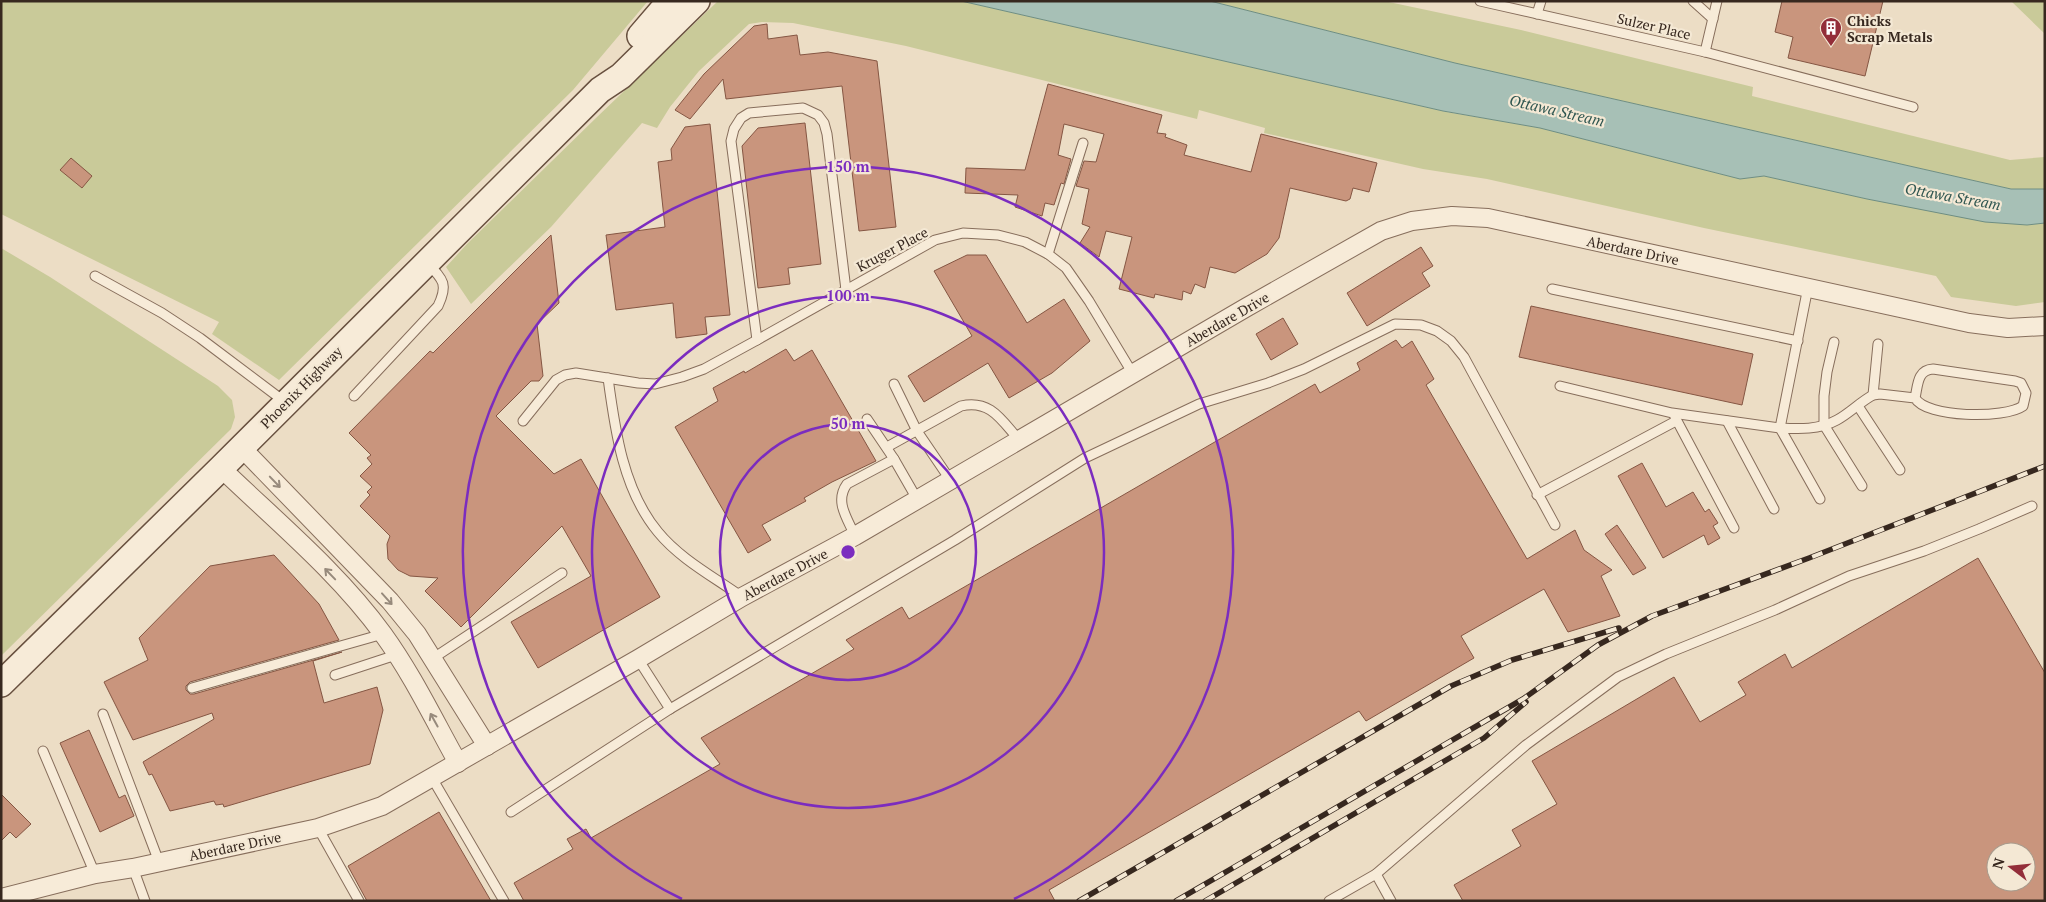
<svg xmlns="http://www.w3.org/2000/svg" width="2046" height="902" viewBox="0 0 2046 902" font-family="'PT Serif',serif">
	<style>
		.green { fill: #c9ca99 }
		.water { fill: #a7c0b6; stroke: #6e8e83 }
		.building { fill: #c9957d; stroke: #855643; fill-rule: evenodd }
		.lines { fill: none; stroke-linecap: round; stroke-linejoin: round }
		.service-casing { stroke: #876e5c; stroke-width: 11 }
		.minor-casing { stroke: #876e5c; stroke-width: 20 }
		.secondary-casing { stroke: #68503f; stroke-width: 28 }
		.service { stroke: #f7ebd8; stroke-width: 9 }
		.minor { stroke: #f7ebd8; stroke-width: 18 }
		.secondary { stroke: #f7ebd8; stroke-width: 25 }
		.rail-casing { stroke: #37281f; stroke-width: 5.5 }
		.rail { stroke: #f4e8d4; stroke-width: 4; stroke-dasharray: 11; stroke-linecap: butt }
		.oneway { stroke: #978a7c }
		.ring { fill: none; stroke: #7b2cbf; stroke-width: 2.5 }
		.labels { text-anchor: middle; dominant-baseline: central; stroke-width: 4.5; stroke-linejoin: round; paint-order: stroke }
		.poi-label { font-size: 14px; font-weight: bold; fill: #37281f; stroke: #f4e8d4; text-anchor: start }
		.street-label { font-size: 14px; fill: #37281f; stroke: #f4e8d4 }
		.water-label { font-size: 15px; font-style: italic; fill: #2f5650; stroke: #f4e8d4 }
		.centre { fill: #7b2cbf; stroke: #f4e8d4; stroke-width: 2.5 }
		.ring-label { font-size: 15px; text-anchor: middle; font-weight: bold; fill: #7b2cbf; stroke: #f4e8d4; stroke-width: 4.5; stroke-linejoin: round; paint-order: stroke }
	</style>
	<rect width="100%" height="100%" fill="#ecddc5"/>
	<g class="green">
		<path d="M1,1H648L573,90L279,380L212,334L219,322L1,214Z"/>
		<path d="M718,1H961L1447,112L1540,128L1740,179L1764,176L1867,199L2027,225L2045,223V302L2016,306L1951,297L1936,276L1704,228L1487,179L1423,169L1264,133L1265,128L1199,110L1197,119L906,46L793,23L762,22L749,24L699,71L670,107L657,128L642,123L551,227L471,304L446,267L467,244L597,117Z"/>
		<path d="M1210,1H1384L1521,30L1753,87L1752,96L2010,160L2045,157V189H2011L1455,63Z"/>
		<path d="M2011,1H2045V34Z"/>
		<path d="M1,248L50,277L218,386L232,400L235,417L231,429L1,656Z"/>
	</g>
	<path class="water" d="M961,1H1210L1455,63L2011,189H2045V223L2027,225L1985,222L1867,199L1764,176L1740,179L1540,128L1443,111Z"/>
	<g class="building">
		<path d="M1782,1H1883L1865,76L1788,58L1793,37L1775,32Z"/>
		<path d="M767,24L768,39L797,35L800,55L828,52L877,61L896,227L859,231L842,86L726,99L723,79L690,119L675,110L704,74L754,26Z"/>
		<path d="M1048,84L1162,115L1157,133L1166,134L1165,137L1187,145L1184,155L1251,172L1261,134L1377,163L1369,192L1353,188L1350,199L1346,201L1290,188L1279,238L1267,254L1235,273L1210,267L1205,288L1195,284L1191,294L1183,291L1182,300L1155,294L1154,298L1119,289L1132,237L1106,231L1099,257L1080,243L1090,227L1082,224L1089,189L1076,186L1084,161L1096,162L1104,134L1064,124L1058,155L1071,159L1064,184L1061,183L1054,205L1045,203L1042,216L1015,207L1018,195L965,193L966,168L1025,170Z"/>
		<path d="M805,123L821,264L788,268L790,284L758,288L742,146L758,128Z"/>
		<path d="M710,124L730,315L705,317L707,334L676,338L673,303L616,310L606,235L665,227L658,162L672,160L671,149L685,127Z"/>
		<path d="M71,158L92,176L82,188L60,170Z"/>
		<path d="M551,235L559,303L537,324L543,376L539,381H531L496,416L554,474L581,459L660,597L538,668L511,622L591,576L562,526L461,627L425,591L438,578L410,576L398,570L388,559L387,544L390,536L360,506L370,495L367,492L372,487L360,476L372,464L367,458L371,455L349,433L430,351L433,353Z"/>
		<path d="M1421,247L1433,266L1422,273L1430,286L1367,326L1347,293Z"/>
		<path d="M967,255H986L1027,323L1064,299L1090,341L1052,373L1009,398L988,363L924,402L908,376L972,336L934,271Z"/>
		<path d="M1531,306L1753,354L1742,405L1519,357Z"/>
		<path d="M1283,318L1298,344L1271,360L1256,334Z"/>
		<path d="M1396,340L1402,348L1412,341L1434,379L1426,385L1527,559L1575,530L1584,550L1612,570L1601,576L1620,616L1568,632L1544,589L1461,636L1474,658L1366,721L1359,711L1049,890L1055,901H524L514,883L573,849L567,839L586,829L591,838L720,764L701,738L854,649L846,640L902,607L909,619L1315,384L1320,393L1360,370L1357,363Z"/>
		<path d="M786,349L794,361L812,350L876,461L832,482L804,498L806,501L762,525L771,540L748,553L675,427L718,401L713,388L744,371L745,373Z"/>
		<path d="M1642,463L1666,507L1693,492L1705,512L1709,509L1718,523L1713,526L1720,538L1708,545L1704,535L1663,558L1618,476Z"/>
		<path d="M1617,525L1646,568L1633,575L1605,534Z"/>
		<path d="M274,555L319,604L339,640L190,682L186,686V690L190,694H194L342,652L313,661L324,703L377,687L383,710L370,764L224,807L223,804L216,805L214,801L170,811L152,774L149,775L143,762L214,719L212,713L133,740L104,682L148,660L139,638L210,566Z"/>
		<path d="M1978,558L2045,673V901H1463L1454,885L1521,846L1512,830L1557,804L1532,761L1674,677L1700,722L1746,695L1738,682L1785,654L1792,668ZM1996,852H2026V882H1996Z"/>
		<path d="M89,730L119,798L125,795L134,816L100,832L60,743Z"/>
		<path d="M1,794L31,824L16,838L10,832L1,841Z"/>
		<path d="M439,812L491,901H367L348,866Z"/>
	</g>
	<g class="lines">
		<g class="service-casing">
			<g id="service">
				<path d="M1480,1L1705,52L1913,107"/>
				<path d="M1693,1L1713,19"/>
				<path d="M1537,14L1541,1"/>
				<path d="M1705,52L1717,1"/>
				<path d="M1048,254L1083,143"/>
				<path d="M95,276L162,313L200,338L285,402"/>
				<path d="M1552,289L1798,341"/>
				<path d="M757,340L731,141L734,129L741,118L749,113L803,108L818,115L824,123L827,134L846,290"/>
				<path d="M1834,342L1827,372L1824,396V425L1862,486"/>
				<path d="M608,378C615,430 623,490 658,532C680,559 714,577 742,597"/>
				<path d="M894,384L917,431L951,481"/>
				<path d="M1560,386L1672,413L1780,428L1808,287"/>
				<path d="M1873,395L1878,344"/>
				<path d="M354,396L438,306C448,285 444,280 428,264"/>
				<path d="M1858,406L1900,470"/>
				<path d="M1675,417L1734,528"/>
				<path d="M867,419L894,459"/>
				<path d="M523,421L556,380L565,375L576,373L638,383L655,384L682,377L704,369L757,340L935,240L963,233L998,235L1025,242L1048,254L1066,268L1089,301L1133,374"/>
				<path d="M1727,421L1774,509"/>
				<path d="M887,447L961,406C991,399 1002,421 1020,441"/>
				<path d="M1537,495L1676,421"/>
				<path d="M1820,499L1780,428C1799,429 1819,430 1837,420C1850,413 1860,402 1873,395L1880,394L1915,398C1926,418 2005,419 2023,406L2026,393L2021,383L2015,381L1933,369C1917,370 1918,385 1915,398"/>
				<path d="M855,536C848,519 834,502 847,484L894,459L917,499"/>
				<path d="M432,659L562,573"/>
				<path d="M638,659L670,709"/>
				<path d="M335,675L396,655"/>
				<path d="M192,688L383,634"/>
				<path d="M103,714L159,862"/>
				<path d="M43,751L95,874"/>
				<path d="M432,778L504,901"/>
				<path d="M511,812L670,709L955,540L1085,458L1199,404L1268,383L1304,369L1395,324L1421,325L1437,331L1451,341L1464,357L1555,525"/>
				<path d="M318,828L359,901"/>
				<path d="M133,868L145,901"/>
				<path d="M1376,874L1391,901"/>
				<path d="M1329,901L1376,874L1526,745L1618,677L1666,654L1775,610L1849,576L1924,551L1979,529L2032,506"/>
			</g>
		</g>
		<g class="minor-casing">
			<g id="minor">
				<path d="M241,447L390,601L417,634L487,746"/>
				<path d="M221,468C276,521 338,572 383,634C412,674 434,720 458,763"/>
				<path d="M1,898L95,874L133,868L318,828L382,806L638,659L742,597L855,536L1247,307L1381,231L1412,221L1452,216L1488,218L1969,323L2008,328L2045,326"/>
			</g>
		</g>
		<g class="secondary-casing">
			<g id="secondary">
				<path d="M640,36L670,1"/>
				<path d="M1,684L221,468L600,90L621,76L697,1"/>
			</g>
		</g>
		<use href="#service" class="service"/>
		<use href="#minor" class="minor"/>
		<use href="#secondary" class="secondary"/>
		<g class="rail-casing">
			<g id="rail">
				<path d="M1079,901L1451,686L1512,660L1619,628"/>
				<path d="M1176,901L1523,699L1598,645L1652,616L1809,558L2045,466"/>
				<path d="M1205,901L1484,738L1526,702"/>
			</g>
		</g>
		<use href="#rail" class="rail"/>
	</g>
	<defs><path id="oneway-shaft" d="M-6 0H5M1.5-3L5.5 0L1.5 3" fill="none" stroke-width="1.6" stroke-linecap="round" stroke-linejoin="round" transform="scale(1.25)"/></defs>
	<g class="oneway">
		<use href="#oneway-shaft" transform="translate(275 482) rotate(46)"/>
		<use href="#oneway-shaft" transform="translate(330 574) rotate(-134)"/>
		<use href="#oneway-shaft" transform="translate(387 599) rotate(48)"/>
		<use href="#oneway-shaft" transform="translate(434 720) rotate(-119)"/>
	</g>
	<g class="ring">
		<circle cx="848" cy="552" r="128"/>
		<circle cx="848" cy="552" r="256"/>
		<path d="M682 899A385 385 0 1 1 1014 899"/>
	</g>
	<defs>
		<g id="building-pin" transform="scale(1.125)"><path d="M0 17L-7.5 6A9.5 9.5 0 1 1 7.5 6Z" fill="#932e39" stroke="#f4e8d4"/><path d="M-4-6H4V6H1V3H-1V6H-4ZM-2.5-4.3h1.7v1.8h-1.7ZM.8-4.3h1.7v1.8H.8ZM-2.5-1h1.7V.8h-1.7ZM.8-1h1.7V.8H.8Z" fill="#fff"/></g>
	</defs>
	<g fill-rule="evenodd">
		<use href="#building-pin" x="1831" y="28"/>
	</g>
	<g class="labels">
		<g class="poi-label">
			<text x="1847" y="20">Chicks<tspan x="1847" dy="16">Scrap Metals</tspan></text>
		</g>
		<g class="street-label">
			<text transform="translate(1654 26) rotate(13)">Sulzer Place</text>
			<text transform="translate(892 249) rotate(-28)">Kruger Place</text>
			<text transform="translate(1633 250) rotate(12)">Aberdare Drive</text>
			<text transform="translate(1227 319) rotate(-30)">Aberdare Drive</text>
			<text transform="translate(301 387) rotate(-45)">Phoenix Highway</text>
			<text transform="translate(785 574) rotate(-28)">Aberdare Drive</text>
			<text transform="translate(235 846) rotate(-12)">Aberdare Drive</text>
		</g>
		<g class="water-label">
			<text transform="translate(1557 110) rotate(13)">Ottawa Stream</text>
			<text transform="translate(1953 196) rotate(10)">Ottawa Stream</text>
		</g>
	</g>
	<circle cx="848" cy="552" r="8" class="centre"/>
	<g class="ring-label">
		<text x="848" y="172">150 m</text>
		<text x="848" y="301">100 m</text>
		<text x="848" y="429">50 m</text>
	</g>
	<rect width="2046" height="902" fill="none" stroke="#37281f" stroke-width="5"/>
	<g transform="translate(2011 867) rotate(286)"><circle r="24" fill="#f4e8d4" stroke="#a89b8c"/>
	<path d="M0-4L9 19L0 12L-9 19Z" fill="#932e39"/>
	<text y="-8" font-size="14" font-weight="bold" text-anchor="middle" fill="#37281f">N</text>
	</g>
</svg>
